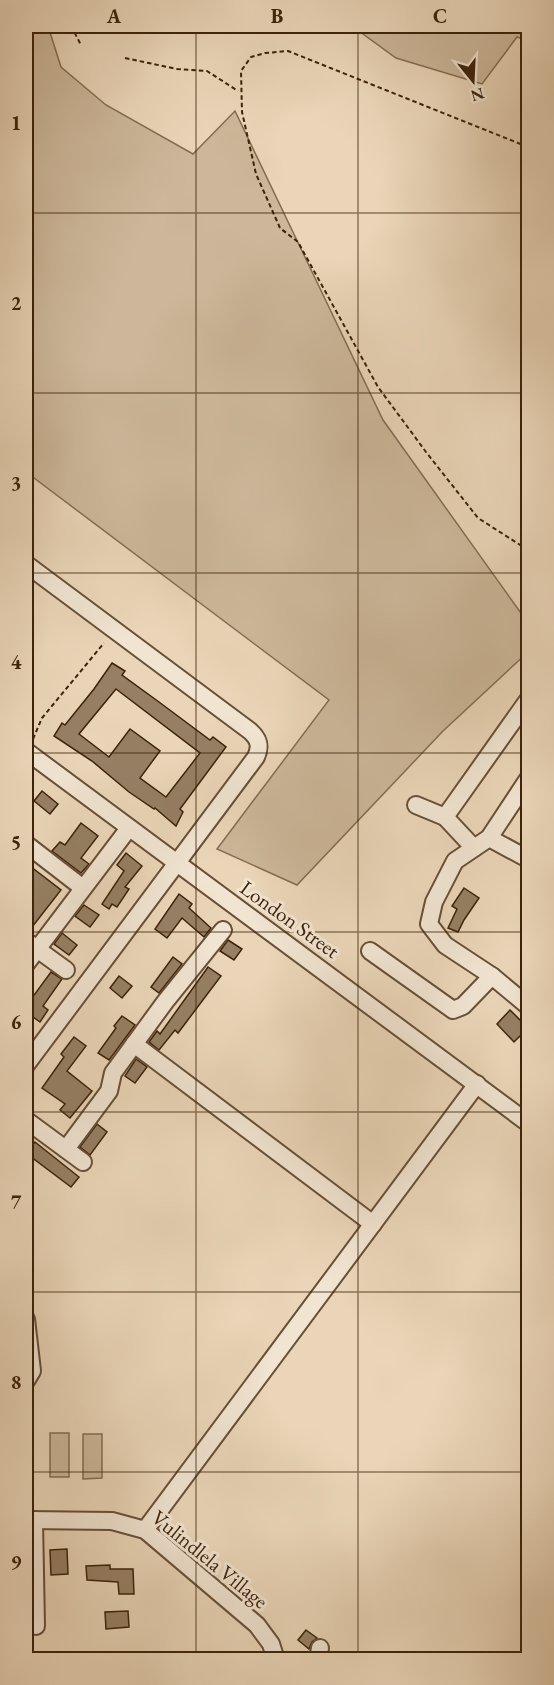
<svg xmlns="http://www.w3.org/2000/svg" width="554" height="1685" viewBox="0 0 554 1685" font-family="'EB Garamond',serif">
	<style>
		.green { fill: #ccb79a; stroke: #846c52; stroke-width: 1.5 }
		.building { fill: #967f64; stroke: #3b220a; stroke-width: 1.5; fill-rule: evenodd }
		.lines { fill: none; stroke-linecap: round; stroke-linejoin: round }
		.minor-casing { stroke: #674f36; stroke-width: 20 }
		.path { stroke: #3b220a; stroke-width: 2; stroke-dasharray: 4.5 3; stroke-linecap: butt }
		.minor { stroke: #f1e4d1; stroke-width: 16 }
		.grid { fill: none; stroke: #3b220a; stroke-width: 1.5; stroke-opacity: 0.55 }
		.labels { text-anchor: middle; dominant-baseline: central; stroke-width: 6; stroke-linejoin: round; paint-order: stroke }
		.street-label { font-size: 21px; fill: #3b220a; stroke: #f1e4d1 }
		.neatline { fill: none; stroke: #3b220a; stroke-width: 2 }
		.grid-label { font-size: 20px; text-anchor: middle; font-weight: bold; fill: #3b220a }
	</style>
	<rect width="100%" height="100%" fill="#ead5b8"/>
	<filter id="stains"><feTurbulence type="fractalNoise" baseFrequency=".00333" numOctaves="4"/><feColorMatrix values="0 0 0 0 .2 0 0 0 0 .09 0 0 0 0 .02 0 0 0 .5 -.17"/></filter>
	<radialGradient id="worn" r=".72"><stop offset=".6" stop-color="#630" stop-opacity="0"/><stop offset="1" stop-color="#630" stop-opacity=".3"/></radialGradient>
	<g class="green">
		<path d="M26,26H48L61,67L106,105L193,154L235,111L383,420L528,623V652L443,731L297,885L217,849L329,700L26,472Z"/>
		<path d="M352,26H528V41L517,37L482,84L396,58Z"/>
		<rect x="50" y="1433" width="19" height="44"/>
		<path d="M83,1434H102V1478L83,1479Z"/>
	</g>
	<g class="building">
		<path d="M112,663L125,671L122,675L159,702L210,740L213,737L226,747L180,809L183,812L176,826L155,808L154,809L129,792L92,761L54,736L62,723L65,725L94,689ZM116,689L200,753L166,797L140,778L160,751L130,729L109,757L79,734Z"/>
		<path d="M42,791L58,804L50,814L34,801Z"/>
		<path d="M81,823L98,836L81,858L89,864L81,873L52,851L60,842L65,845Z"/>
		<path d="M126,853L142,866L125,887L129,889L117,907L112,904L109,909L102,904L124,871L117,865Z"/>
		<path d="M26,863L61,890L32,927L26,921Z"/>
		<path d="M464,888L479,898L464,920L458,932L448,928L457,909L452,906Z"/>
		<path d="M179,894L192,904L189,908L211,928L204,937L182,918L167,938L155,929Z"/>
		<path d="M84,905L99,915L90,927L75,916Z"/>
		<path d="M62,933L77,945L69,955L54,944Z"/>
		<path d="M228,940L242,949L234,960L220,951Z"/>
		<path d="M173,957L182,964L159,993L151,987Z"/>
		<path d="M208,967L221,976L178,1033L175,1030L159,1050L149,1042L157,1031L160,1034Z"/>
		<path d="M51,972L62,979L43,1006L48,1010L40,1022L26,1012V993L32,998Z"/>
		<path d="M119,976L132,986L122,998L110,988Z"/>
		<path d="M510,1010L528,1028L514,1042L497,1024Z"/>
		<path d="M122,1016L135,1025L109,1060L98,1053L116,1028L114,1026Z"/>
		<path d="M74,1037L86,1046L67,1071L92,1091L70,1118L60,1110L65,1104L42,1088L64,1057L61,1054Z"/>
		<path d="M136,1059L147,1067L135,1083L125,1076Z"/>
		<path d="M97,1124L107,1132L90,1155L80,1147Z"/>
		<path d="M35,1142L79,1177L71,1187L26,1153Z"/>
		<path d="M67,1549L68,1574L51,1575L50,1550Z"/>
		<path d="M110,1565V1569H133L134,1594H119L118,1582L87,1580L86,1566Z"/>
		<path d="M128,1611L129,1627L106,1629L105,1612Z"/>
		<path d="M306,1630L317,1638L312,1642L309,1649L298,1640Z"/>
	</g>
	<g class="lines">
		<g class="minor-casing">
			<g id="minor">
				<path d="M26,564L250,731C259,739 261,746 256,757L26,1065"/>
				<path d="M26,751L528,1123"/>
				<path d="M528,779L489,838L455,861L434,902L429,924L445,945L492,976L528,1006"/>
				<path d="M416,805L445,817L474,848"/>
				<path d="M445,817L528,700"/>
				<path d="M489,838L528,859"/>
				<path d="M26,844L83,888"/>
				<path d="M26,941L66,970"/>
				<path d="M370,951L453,1010L463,1006L492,976"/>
				<path d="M26,964L129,828"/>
				<path d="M134,1044L373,1224"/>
				<path d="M26,1120L83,1162"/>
				<path d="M66,1149L109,1091L113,1073L165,1002L223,930"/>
				<path d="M26,1319L32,1371L26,1381"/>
				<path d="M26,1520L112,1521L145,1530L257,1625L271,1644L276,1660"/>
				<path d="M34,1520L36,1626"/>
				<path d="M145,1530L477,1084"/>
				<path d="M318,1660L320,1648"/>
			</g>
		</g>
		<g class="path">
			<path d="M71,26L81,45"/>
			<path d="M125,58L177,69L207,71L238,91"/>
			<path d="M528,147L288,51L265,53L251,57L241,71L242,112L256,174L280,228L298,242L378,387L426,452L478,518L528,550"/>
			<path d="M26,298C31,306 34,318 31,328C30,333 26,336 26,342"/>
			<path d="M26,350L29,362"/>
			<path d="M33,739L42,718L104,643"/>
		</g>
		<use href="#minor" class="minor"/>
	</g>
	<path class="grid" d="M196,26V1660M358,26V1660M26,213H528M26,393H528M26,573H528M26,753H528M26,932H528M26,1112H528M26,1292H528M26,1472H528"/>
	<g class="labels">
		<g class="street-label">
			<text transform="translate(290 919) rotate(36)">London Street</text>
			<text transform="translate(210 1559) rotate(39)">Vulindlela Village</text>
		</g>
	</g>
	<rect width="554" height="1685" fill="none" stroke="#ead5b8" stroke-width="66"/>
	<g transform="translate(473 81) rotate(162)" stroke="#f1e4d1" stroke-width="4.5" paint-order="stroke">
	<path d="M0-4.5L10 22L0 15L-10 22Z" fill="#3b220a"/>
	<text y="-9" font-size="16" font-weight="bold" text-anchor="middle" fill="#3b220a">N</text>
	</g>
	<rect x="33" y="33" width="488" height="1619" class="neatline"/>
	<g class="grid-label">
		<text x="114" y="23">A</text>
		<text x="277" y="23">B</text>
		<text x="440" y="23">C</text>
		<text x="16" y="130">1</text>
		<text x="16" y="310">2</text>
		<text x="16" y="490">3</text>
		<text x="16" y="669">4</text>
		<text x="16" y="849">5</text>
		<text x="16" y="1029">6</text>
		<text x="16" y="1209">7</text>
		<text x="16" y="1389">8</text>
		<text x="16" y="1569">9</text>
	</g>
	<rect width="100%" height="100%" filter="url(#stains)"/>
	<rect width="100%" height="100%" fill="url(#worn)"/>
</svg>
